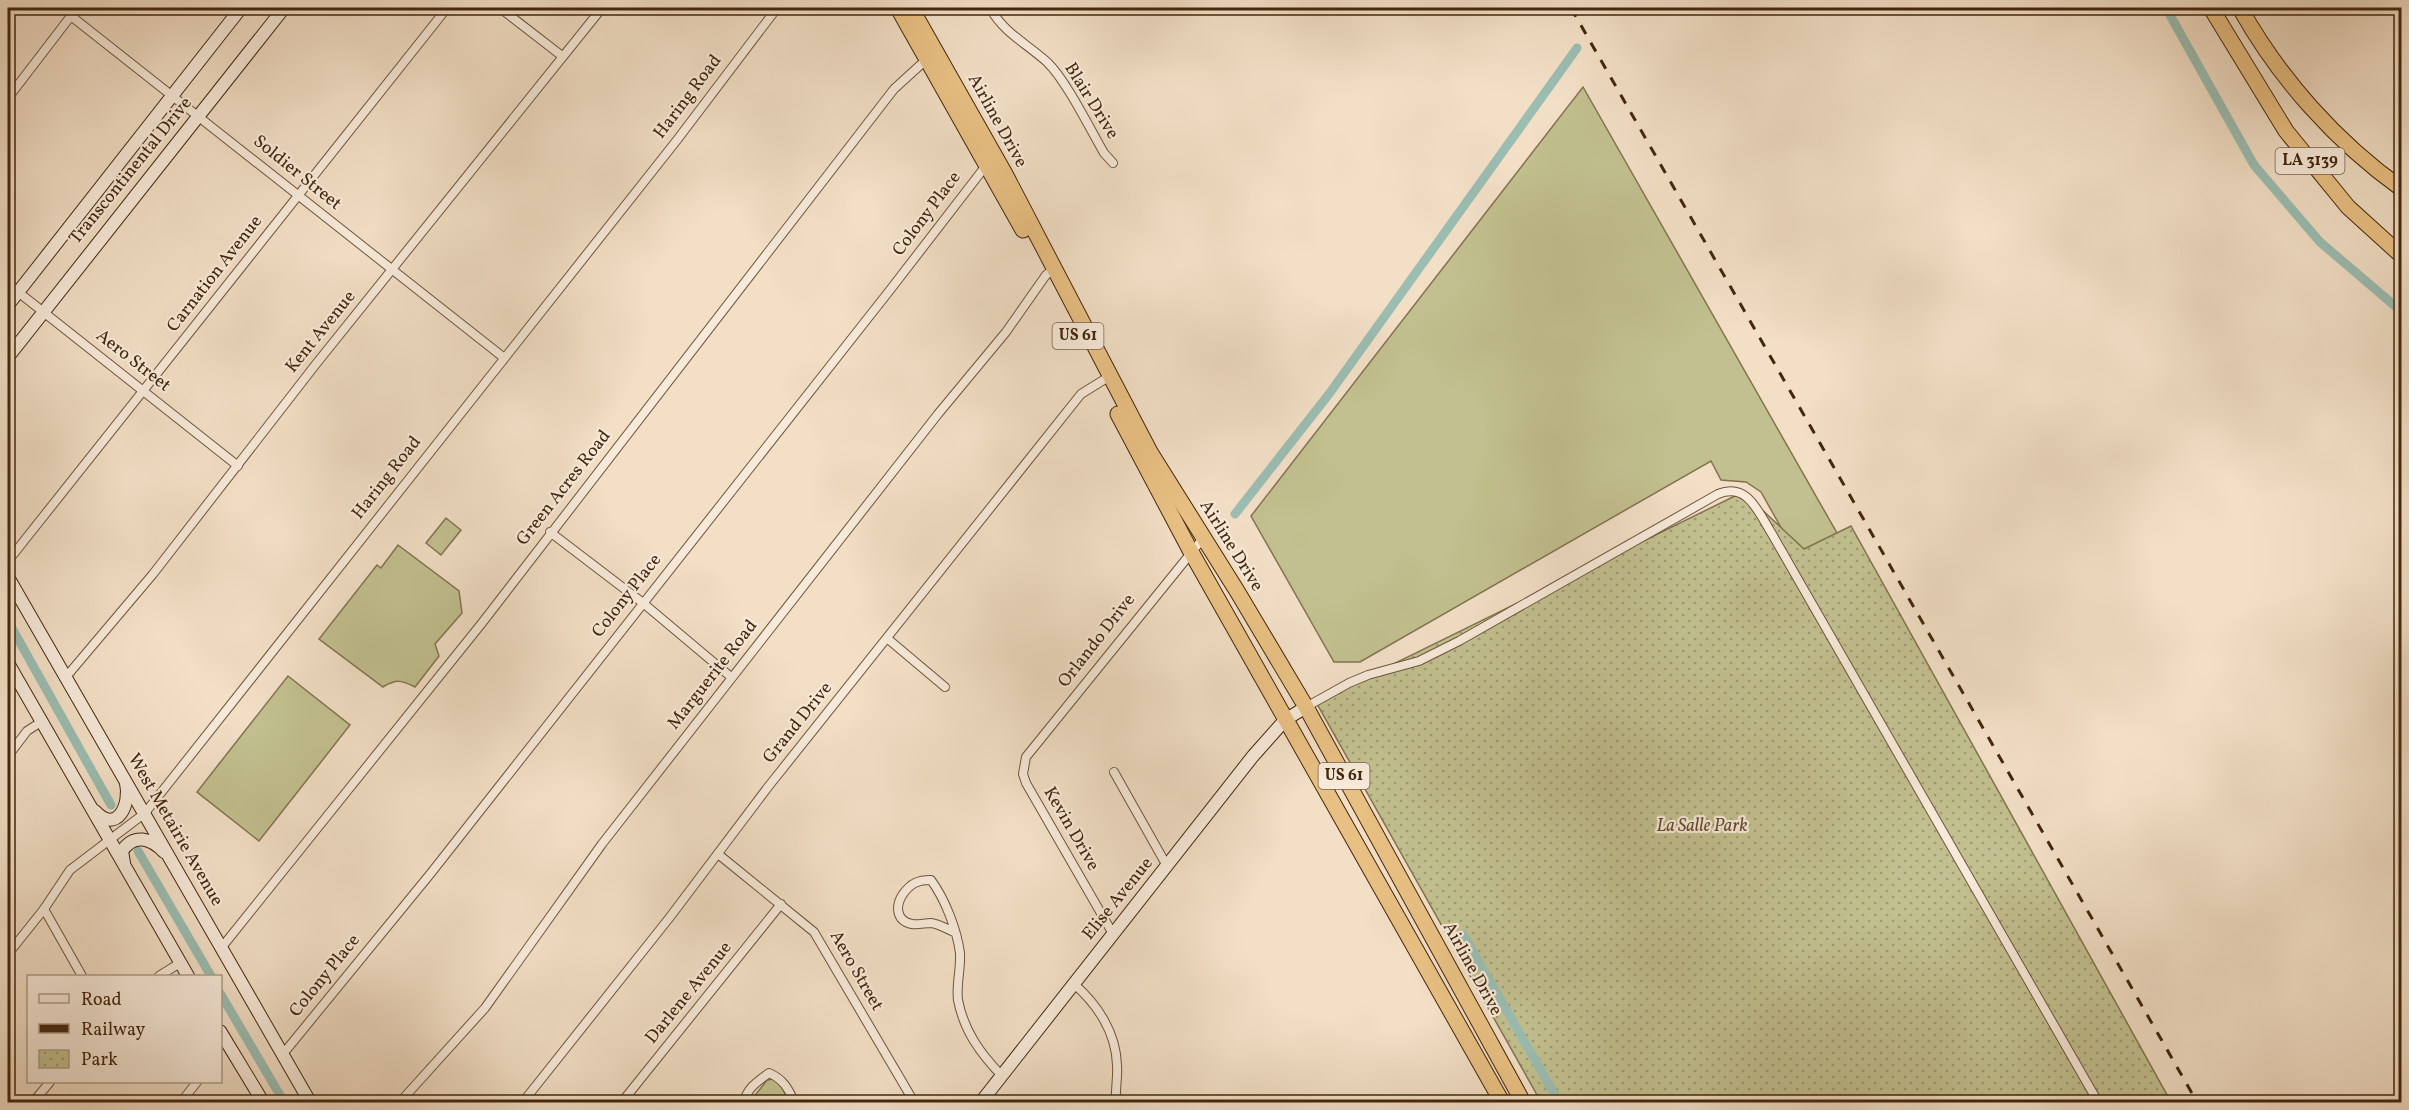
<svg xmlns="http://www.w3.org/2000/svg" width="2409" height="1110" viewBox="0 0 2409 1110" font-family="Vollkorn,serif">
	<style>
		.green { fill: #c2c090; stroke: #82734e; stroke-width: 1.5 }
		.park { fill: url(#park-dots); stroke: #82734e; stroke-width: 1.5 }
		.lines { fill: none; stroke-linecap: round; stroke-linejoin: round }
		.canal { stroke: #9bbdb2; stroke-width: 9 }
		.street-casing { stroke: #6f543a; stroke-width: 10 }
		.secondary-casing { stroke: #43260c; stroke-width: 14 }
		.highway-casing { stroke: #43260c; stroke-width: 17 }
		.street { stroke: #f7eada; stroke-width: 8 }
		.secondary { stroke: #f7eada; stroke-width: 12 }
		.highway { stroke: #e9c083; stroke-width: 15 }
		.rail { stroke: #43260c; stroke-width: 3; stroke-dasharray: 10 10; stroke-linecap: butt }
		.labels { text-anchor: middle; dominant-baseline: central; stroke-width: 4.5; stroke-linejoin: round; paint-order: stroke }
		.shield { fill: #f7eada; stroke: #79614a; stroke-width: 1.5 }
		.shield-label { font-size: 16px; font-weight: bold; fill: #43260c }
		.street-label { font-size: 18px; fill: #43260c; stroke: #f7eada }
		.park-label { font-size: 18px; font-style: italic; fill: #634c2d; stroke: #f7eada }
	</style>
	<defs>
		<pattern id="park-dots" width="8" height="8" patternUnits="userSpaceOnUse" patternTransform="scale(1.5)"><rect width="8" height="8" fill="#c2c090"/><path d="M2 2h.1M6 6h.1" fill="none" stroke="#9f9c74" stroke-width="1.8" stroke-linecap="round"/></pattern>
	</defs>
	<rect width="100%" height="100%" fill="#f2dfc6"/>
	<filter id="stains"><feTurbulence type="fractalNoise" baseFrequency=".00333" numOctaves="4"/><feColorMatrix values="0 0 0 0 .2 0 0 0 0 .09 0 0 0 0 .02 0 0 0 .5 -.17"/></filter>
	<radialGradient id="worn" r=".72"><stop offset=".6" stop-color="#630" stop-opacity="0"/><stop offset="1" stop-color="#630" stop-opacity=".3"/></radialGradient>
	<g class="green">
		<path d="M1583,87L1837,533L1797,556L1761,492L1746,482L1721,480L1711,461L1360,662H1334L1251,516Z"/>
		<path d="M446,518L461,530L441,555L426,543Z"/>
		<path d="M398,545L459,591L462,613L435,644L439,656L415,687C402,680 396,679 383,687L319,639L377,565L381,568Z"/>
		<path d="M288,676L350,725L259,841L197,792Z"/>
		<path d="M773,1079L781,1085L789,1102H750L767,1080Z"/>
	</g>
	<path class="park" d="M1743,492L1804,549L1851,526L2171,1102H1541L1316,702Z"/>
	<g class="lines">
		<g class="canal">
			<path d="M2166,8L2254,165L2320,242L2402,312"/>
			<path d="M1235,514L1329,394L1577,48"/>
			<path d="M8,621L111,805"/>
			<path d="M138,851L211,976"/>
			<path d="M1463,934L1559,1102"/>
			<path d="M220,993L284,1102"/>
		</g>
		<g class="street-casing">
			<g id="street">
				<path d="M500,8L562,56"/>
				<path d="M990,8C1004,33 1026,43 1047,62C1066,80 1090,129 1104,153L1113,163"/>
				<path d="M71,16L503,357"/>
				<path d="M8,98L77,8"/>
				<path d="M8,284L238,466"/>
				<path d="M550,532L643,603L731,677"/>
				<path d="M8,561L447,8"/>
				<path d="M888,639L945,687"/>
				<path d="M66,677L153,574L316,364L602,8"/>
				<path d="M1306,707L1349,683L1368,675L1419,661L1459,641L1718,494C1748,482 1758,512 1772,534L2098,1102"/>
				<path d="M8,756L27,731L41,722"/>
				<path d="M1114,772L1167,866"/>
				<path d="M718,854L814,932L914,1102"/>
				<path d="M44,909L82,976"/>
				<path d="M954,932C947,929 939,924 931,923C925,923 918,925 912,924C896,921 895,906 903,894C911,883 918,880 931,880C945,899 957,930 960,953C961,969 956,985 958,1000C964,1031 980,1053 1002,1076"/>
				<path d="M1113,934L1026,783L1023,774L1026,757L1204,537"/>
				<path d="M222,947L482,623L894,89L928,58"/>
				<path d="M8,954L44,909L70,870L145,813L677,140L777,8"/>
				<path d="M159,976L180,963"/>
				<path d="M1074,984C1097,1004 1116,1032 1117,1065C1118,1077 1115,1090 1116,1102"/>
				<path d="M283,1054L431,873L890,290L988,163"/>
				<path d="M33,1102L50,1082"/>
				<path d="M181,1102L197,1082"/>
				<path d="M400,1102L485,1008L602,844L938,414L1006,332L1046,275L1054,269"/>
				<path d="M523,1102L670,917L768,787L1081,394L1110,376"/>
				<path d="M622,1102L781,904"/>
				<path d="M744,1102C747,1088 758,1081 769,1073C783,1079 789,1089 794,1102"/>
			</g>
		</g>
		<g class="secondary-casing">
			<g id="secondary">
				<path d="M8,305L241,8"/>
				<path d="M8,357L284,8"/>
				<path d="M8,577L310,1102"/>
				<path d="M8,663L188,976"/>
				<path d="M95,811C117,835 131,804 126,783"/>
				<path d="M124,863L122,851C134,833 151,838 164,852"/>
				<path d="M220,1031L263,1102"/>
				<path d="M981,1102L1253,756L1285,720L1306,707"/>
			</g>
		</g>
		<g class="highway-casing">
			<g id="highway">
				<path d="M898,8L1023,230"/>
				<path d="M911,8L1005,174L1150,452L1237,591L1306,707L1523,1102"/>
				<path d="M2211,8L2286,131L2348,207L2402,256"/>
				<path d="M2240,8C2279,78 2336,142 2402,189"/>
				<path d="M1118,414L1190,550L1502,1102"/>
			</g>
		</g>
		<use href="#street" class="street"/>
		<use href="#secondary" class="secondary"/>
		<use href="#highway" class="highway"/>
		<path class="rail" d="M1571,8L2197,1102"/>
	</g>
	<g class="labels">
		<g class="shield">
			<rect x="2275.5" y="148" width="69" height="26" rx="4.5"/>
			<rect x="1052.5" y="323" width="51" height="26" rx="4.5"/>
			<rect x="1318.5" y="763" width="51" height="26" rx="4.5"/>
		</g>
		<g class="shield-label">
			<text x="2310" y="161">LA 3139</text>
			<text x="1078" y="336">US 61</text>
			<text x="1344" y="776">US 61</text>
		</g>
		<g class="street-label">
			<text transform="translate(688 97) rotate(-53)">Haring Road</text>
			<text transform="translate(1091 101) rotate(58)">Blair Drive</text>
			<text transform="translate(997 121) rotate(61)">Airline Drive</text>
			<text transform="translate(131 171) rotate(-51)">Transcontinental Drive</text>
			<text transform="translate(297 173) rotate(39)">Soldier Street</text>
			<text transform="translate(927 214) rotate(-53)">Colony Place</text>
			<text transform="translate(215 274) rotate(-52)">Carnation Avenue</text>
			<text transform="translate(321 332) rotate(-51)">Kent Avenue</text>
			<text transform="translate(133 361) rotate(38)">Aero Street</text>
			<text transform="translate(387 478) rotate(-52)">Haring Road</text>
			<text transform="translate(564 488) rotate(-52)">Green Acres Road</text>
			<text transform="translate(1231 546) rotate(58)">Airline Drive</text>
			<text transform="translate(627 596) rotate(-52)">Colony Place</text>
			<text transform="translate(1097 641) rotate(-52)">Orlando Drive</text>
			<text transform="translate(713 675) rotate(-52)">Marguerite Road</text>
			<text transform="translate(798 723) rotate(-51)">Grand Drive</text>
			<text transform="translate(1071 829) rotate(60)">Kevin Drive</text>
			<text transform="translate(175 830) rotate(60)">West Metairie Avenue</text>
			<text transform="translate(1118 899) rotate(-51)">Elise Avenue</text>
			<text transform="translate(1472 969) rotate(61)">Airline Drive</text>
			<text transform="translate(856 971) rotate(60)">Aero Street</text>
			<text transform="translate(325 976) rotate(-51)">Colony Place</text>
			<text transform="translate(689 993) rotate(-51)">Darlene Avenue</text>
		</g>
		<g class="park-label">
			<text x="1702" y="826">La Salle Park</text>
		</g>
	</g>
	<rect width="2409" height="1110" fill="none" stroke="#f2dfc6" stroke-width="30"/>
	<rect x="9" y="9" width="2391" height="1092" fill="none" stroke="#43260c" stroke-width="3"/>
	<rect x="15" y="15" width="2379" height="1080" fill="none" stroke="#43260c" stroke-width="1.5"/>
	<rect x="27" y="975" width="195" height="108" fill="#f7eada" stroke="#af9c88" stroke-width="1.5"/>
	<rect x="39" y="994" width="30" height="9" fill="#f7eada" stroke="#af9c88" stroke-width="1.5"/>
	<text x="81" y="1005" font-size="18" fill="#43260c">Road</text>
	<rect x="39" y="1024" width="30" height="9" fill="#43260c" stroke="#af9c88" stroke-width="1.5"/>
	<text x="81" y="1035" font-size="18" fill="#43260c">Railway</text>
	<rect x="39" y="1050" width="30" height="18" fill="url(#park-dots)" stroke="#af9c88" stroke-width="1.5"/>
	<text x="81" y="1065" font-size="18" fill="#43260c">Park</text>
	<rect width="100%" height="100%" filter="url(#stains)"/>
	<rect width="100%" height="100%" fill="url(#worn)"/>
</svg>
